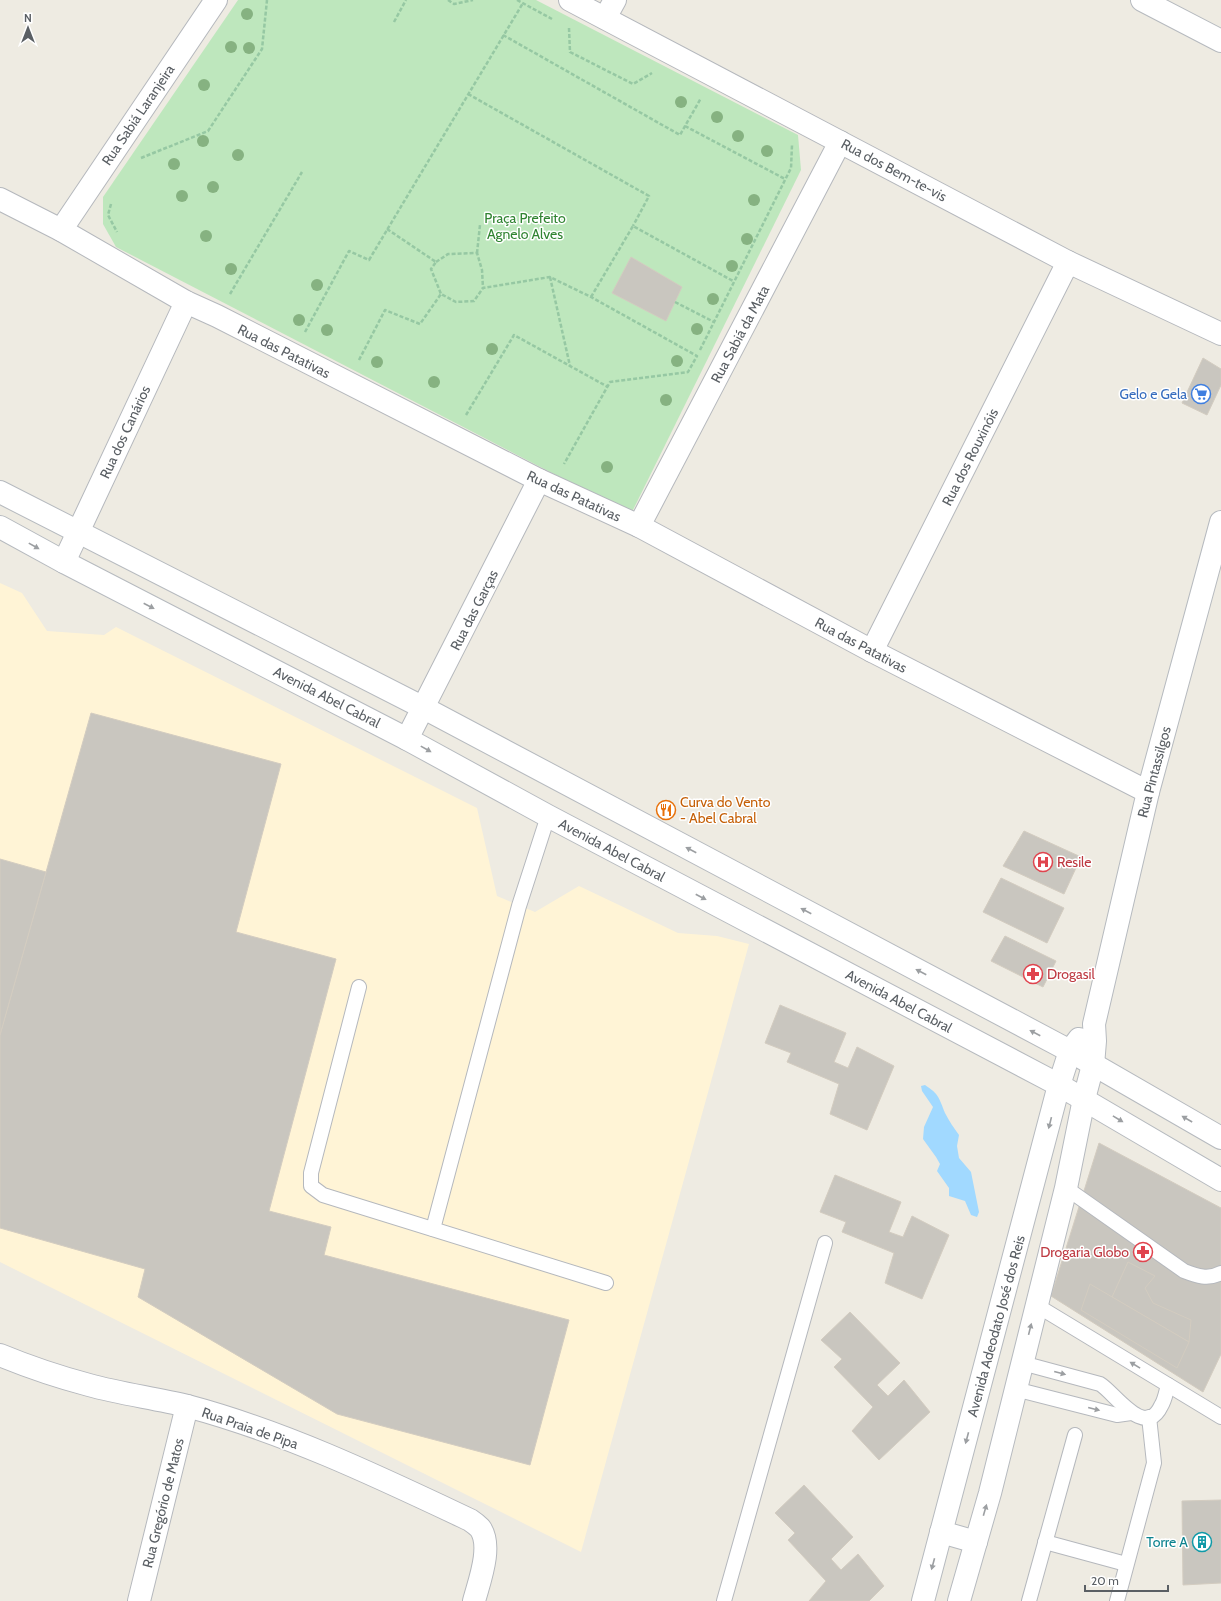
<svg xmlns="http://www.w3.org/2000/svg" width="1221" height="1601" viewBox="0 0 1221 1601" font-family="Cabin,sans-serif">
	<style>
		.commercial { fill: #fff4d6 }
		.green { fill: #bee7bd }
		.water { fill: #a1d9ff }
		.building { fill: #c9c6bf; stroke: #d3ccc0 }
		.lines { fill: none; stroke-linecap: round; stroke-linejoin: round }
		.service-casing { stroke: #b5b8bd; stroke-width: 16 }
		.minor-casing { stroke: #b5b8bd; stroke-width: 24 }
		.secondary-casing { stroke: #b6babf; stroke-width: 24 }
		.path { stroke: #96c8a3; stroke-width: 2.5; stroke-dasharray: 4 2; stroke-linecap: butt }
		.service { stroke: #fff; stroke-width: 14 }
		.minor { stroke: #fff; stroke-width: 22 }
		.secondary { stroke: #fff; stroke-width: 22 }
		.tree { fill: #86b281 }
		.oneway { fill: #9c9fa2 }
		.labels { text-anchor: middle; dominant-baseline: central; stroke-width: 3; stroke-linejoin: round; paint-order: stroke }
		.street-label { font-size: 14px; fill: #5a5f64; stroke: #fff }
		.park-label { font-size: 14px; fill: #318432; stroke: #fff }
		.shop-label { font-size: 14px; fill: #366cbe; stroke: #fff; text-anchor: end }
		.food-label { font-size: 14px; fill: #c56008; stroke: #fff; text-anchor: start }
		.health-label { font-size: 14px; fill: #be3a42; stroke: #fff; text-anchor: start }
		.culture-label { font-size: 14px; fill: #0d838f; stroke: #fff; text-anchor: end }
	</style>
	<rect width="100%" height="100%" fill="#eeebe2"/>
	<path class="commercial" d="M0,583L22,593L47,631L104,635L116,627L477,808L497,896L535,912L579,886L678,933L717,936L749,944L581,1552L0,1262Z"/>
	<path class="green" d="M238,0H536L798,135L801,170L631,514L116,247L103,224V197Z"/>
	<path class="water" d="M925,1085C939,1094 939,1098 945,1113C949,1121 954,1128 959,1135L957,1146L959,1158L971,1172L979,1212L977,1217L971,1215L965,1201L949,1196V1188L937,1171L940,1164L936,1157L923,1139L924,1127L933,1107L922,1091L921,1086Z"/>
	<g class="building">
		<path d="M631,257L682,287L666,321L612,293Z"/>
		<path d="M1203,358L1221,369V385L1207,415L1182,403Z"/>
		<path d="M91,713L281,764L236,932L336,959L269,1211L331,1227L324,1255L569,1320L530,1465L337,1414L138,1297L145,1269L0,1228V1035Z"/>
		<path d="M1024,831L1081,857L1064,894L1003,866Z"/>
		<path d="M0,859L46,872L0,1035Z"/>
		<path d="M1001,878L1064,908L1047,943L983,912Z"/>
		<path d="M1005,936L1056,961L1043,987L991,961Z"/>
		<path d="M780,1005L846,1033L834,1062L848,1068L857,1047L894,1066L867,1130L830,1114L839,1084L787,1062L791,1053L765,1043Z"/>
		<path d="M1099,1143L1221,1208V1354L1203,1392L1051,1296Z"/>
		<path d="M835,1175L901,1202L889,1232L903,1237L912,1216L949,1235L922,1299L885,1283L894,1253L842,1232L846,1222L820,1212Z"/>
		<path d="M1128,1262L1155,1276L1145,1288L1153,1303L1191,1320L1189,1342L1112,1297Z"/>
		<path d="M1090,1284L1189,1342L1177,1368L1081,1310Z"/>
		<path d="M850,1312L900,1363L877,1385L888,1396L904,1380L930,1412L879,1460L852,1431L873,1407L834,1367L842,1359L821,1340Z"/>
		<path d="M804,1485L853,1537L831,1559L841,1570L858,1554L884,1586L869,1601H809L826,1581L788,1540L795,1533L775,1513Z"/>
		<path d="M1221,1500V1583L1183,1585L1182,1501Z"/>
	</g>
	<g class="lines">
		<g class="service-casing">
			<g id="service">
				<path d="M359,987L311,1173V1186L323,1195L606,1283"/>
				<path d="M1066,1188L1184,1271C1197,1276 1208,1280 1221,1273"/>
				<path d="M433,1229L519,906L548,816"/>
				<path d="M1036,1305L1221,1417"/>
				<path d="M1022,1363L1100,1384C1114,1392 1145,1440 1161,1406C1165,1400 1166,1392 1168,1385"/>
				<path d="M1015,1389L1117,1415L1131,1413"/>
				<path d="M1045,1542L1126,1564"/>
				<path d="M724,1601L825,1243"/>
				<path d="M1029,1601L1075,1435"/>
				<path d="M1117,1601L1154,1463L1149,1417"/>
			</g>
		</g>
		<g class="minor-casing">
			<g id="minor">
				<path d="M570,0L1068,262L1221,334"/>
				<path d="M605,18L615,0"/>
				<path d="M0,199L61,230L186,302L217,316L539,480L639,526L872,651L1148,792"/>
				<path d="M61,230L216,0"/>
				<path d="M639,526L840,142"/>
				<path d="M64,562L186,302"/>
				<path d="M872,651L1068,262"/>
				<path d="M407,739L539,480"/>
				<path d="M0,1355C29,1367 59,1377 89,1385C121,1394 155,1398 187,1406C285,1432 379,1477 470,1520C473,1522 477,1525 480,1528C493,1546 479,1582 474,1601"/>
				<path d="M139,1601L187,1406"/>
			</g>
		</g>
		<g class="secondary-casing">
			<g id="secondary">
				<path d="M1142,0L1221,41"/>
				<path d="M0,492L424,708L1070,1051L1221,1138"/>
				<path d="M0,527L64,562L407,739L548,816L1059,1085L1221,1180"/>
				<path d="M941,1532L976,1542"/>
				<path d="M923,1601L1059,1085L1070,1051L1079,1039"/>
				<path d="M959,1601L990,1493L1066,1188L1084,1099L1093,1065L1095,1041L1094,1024L1148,792L1221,522"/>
			</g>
		</g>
		<g class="path">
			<path d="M448,0L454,4L473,0"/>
			<path d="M517,0L552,19"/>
			<path d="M394,22L406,0"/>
			<path d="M569,28L570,52L633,84L652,73"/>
			<path d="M503,35L680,135L701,98"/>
			<path d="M468,94L649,196L633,226"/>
			<path d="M685,126L785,179"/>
			<path d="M141,158L208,131L262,49L267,0"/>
			<path d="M111,204L108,215L117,232"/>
			<path d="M387,229L436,262L431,269L441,294"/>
			<path d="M477,253L480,225"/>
			<path d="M436,262L448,254L477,253L482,270L483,288"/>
			<path d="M550,277L570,366"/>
			<path d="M230,294L302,172"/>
			<path d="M591,297L633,226L733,281"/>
			<path d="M675,302L714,322"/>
			<path d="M305,332L349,251L369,260L523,3"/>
			<path d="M700,350L791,168L792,145"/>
			<path d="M359,360L385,310L420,324L441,294L456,302L474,301L483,288L550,277L591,297L697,356L688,372L610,382L564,464"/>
			<path d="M466,415L514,335L608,387"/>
		</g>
		<use href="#service" class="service"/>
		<use href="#minor" class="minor"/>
		<use href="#secondary" class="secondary"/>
	</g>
	<g class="tree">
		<circle cx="247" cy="14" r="6"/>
		<circle cx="231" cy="47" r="6"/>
		<circle cx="249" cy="48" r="6"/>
		<circle cx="204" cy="85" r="6"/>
		<circle cx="681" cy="102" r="6"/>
		<circle cx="717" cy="117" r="6"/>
		<circle cx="738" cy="136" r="6"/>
		<circle cx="203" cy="141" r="6"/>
		<circle cx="767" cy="151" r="6"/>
		<circle cx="238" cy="155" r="6"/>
		<circle cx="174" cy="164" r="6"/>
		<circle cx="213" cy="187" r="6"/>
		<circle cx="182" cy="196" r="6"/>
		<circle cx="754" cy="200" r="6"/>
		<circle cx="206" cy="236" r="6"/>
		<circle cx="747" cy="239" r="6"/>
		<circle cx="732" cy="266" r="6"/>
		<circle cx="231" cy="269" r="6"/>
		<circle cx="317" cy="285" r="6"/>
		<circle cx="713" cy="299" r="6"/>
		<circle cx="299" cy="320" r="6"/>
		<circle cx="697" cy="329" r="6"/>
		<circle cx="327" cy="330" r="6"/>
		<circle cx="492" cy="349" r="6"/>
		<circle cx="677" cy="361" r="6"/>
		<circle cx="377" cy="362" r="6"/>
		<circle cx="434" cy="382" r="6"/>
		<circle cx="666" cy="400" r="6"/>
		<circle cx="607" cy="467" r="6"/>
	</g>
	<defs><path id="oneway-solid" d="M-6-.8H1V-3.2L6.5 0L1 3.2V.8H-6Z"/></defs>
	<g class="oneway">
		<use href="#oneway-solid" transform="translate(34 546) rotate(29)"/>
		<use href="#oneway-solid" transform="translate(149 606) rotate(27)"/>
		<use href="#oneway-solid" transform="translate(426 749) rotate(29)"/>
		<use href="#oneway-solid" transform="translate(691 850) rotate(-152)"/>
		<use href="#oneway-solid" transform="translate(701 897) rotate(28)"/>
		<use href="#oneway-solid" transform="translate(806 911) rotate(-152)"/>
		<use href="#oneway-solid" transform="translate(921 972) rotate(-152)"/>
		<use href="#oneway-solid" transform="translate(1035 1033) rotate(-152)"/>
		<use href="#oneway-solid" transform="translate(1118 1119) rotate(31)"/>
		<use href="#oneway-solid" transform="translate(1187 1119) rotate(-150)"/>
		<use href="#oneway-solid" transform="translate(1050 1123) rotate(104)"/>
		<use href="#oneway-solid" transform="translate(1030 1329) rotate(-76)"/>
		<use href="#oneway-solid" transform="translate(1135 1365) rotate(-149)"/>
		<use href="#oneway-solid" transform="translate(1060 1373) rotate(15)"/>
		<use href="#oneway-solid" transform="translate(1094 1409) rotate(14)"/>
		<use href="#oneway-solid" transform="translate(967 1438) rotate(105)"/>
		<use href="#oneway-solid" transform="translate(985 1510) rotate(-74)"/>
		<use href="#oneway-solid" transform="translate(933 1564) rotate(105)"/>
	</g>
	<defs>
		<g id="supermarket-ring" transform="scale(1)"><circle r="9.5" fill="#fff" stroke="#3f7fe0" stroke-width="1.5"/><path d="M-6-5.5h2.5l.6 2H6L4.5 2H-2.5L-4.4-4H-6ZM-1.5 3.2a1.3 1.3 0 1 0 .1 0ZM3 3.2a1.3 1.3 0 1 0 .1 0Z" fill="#3f7fe0"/></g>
		<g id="restaurant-ring" transform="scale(1)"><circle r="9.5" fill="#fff" stroke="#e8710a" stroke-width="1.5"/><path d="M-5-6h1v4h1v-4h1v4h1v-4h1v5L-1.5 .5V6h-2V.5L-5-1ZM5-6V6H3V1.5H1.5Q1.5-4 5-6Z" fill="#e8710a"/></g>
		<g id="hospital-ring" transform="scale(1)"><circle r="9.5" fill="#fff" stroke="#e0444e" stroke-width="1.5"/><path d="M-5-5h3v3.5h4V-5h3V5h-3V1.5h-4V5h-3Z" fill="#e0444e"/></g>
		<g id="pharmacy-ring" transform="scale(1)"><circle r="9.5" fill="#fff" stroke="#e0444e" stroke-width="1.5"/><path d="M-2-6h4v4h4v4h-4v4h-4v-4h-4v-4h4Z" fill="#e0444e"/></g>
		<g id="building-ring" transform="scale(1)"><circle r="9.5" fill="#fff" stroke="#0f9aa8" stroke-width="1.5"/><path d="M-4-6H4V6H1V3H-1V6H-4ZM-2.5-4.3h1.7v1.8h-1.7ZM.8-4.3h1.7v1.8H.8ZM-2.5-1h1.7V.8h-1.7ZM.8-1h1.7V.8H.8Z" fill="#0f9aa8"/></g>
	</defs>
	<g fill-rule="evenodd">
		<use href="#supermarket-ring" x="1201" y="394"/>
		<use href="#restaurant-ring" x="666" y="810"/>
		<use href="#hospital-ring" x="1043" y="862"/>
		<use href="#pharmacy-ring" x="1033" y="974"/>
		<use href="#pharmacy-ring" x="1143" y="1252"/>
		<use href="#building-ring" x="1202" y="1542"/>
	</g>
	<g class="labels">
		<g class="street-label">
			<text transform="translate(138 115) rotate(-56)">Rua Sabiá Laranjeira</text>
			<text transform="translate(894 170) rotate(28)">Rua dos Bem-te-vis</text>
			<text transform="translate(740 334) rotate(-62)">Rua Sabiá da Mata</text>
			<text transform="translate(284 351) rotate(27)">Rua das Patativas</text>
			<text transform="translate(125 432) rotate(-65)">Rua dos Canários</text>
			<text transform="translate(970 457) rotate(-63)">Rua dos Rouxinóis</text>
			<text transform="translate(574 496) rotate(25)">Rua das Patativas</text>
			<text transform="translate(474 610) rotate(-63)">Rua das Garças</text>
			<text transform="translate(861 645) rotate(28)">Rua das Patativas</text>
			<text transform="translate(327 697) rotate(27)">Avenida Abel Cabral</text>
			<text transform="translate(1154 772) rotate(-75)">Rua Pintassilgos</text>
			<text transform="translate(612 850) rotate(28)">Avenida Abel Cabral</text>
			<text transform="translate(899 1001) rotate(28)">Avenida Abel Cabral</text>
			<text transform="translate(996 1326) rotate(-75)">Avenida Adeodato José dos Reis</text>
			<text transform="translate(250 1428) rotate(19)">Rua Praia de Pipa</text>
			<text transform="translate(163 1503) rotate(-76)">Rua Gregório de Matos</text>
		</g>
		<g class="park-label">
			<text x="525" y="218">Praça Prefeito<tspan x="525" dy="16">Agnelo Alves</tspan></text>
		</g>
		<g class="shop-label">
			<text x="1187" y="394">Gelo e Gela</text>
		</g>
		<g class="food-label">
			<text x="680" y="802">Curva do Vento<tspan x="680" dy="16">- Abel Cabral</tspan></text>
		</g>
		<g class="health-label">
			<text x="1057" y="862">Resile</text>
			<text x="1047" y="974">Drogasil</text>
			<text x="1129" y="1252" text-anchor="end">Drogaria Globo</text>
		</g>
		<g class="culture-label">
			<text x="1188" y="1542">Torre A</text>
		</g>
	</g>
	<g transform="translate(28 28)" stroke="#ffffff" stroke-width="3" paint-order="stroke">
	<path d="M0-3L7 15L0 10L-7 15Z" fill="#5a5f64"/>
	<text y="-6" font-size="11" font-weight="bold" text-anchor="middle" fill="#5a5f64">N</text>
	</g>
	<path d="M1085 1585v6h83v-6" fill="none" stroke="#5a5f64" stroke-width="2"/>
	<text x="1091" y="1585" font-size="12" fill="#5a5f64" stroke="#ffffff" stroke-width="3" paint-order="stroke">20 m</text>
</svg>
